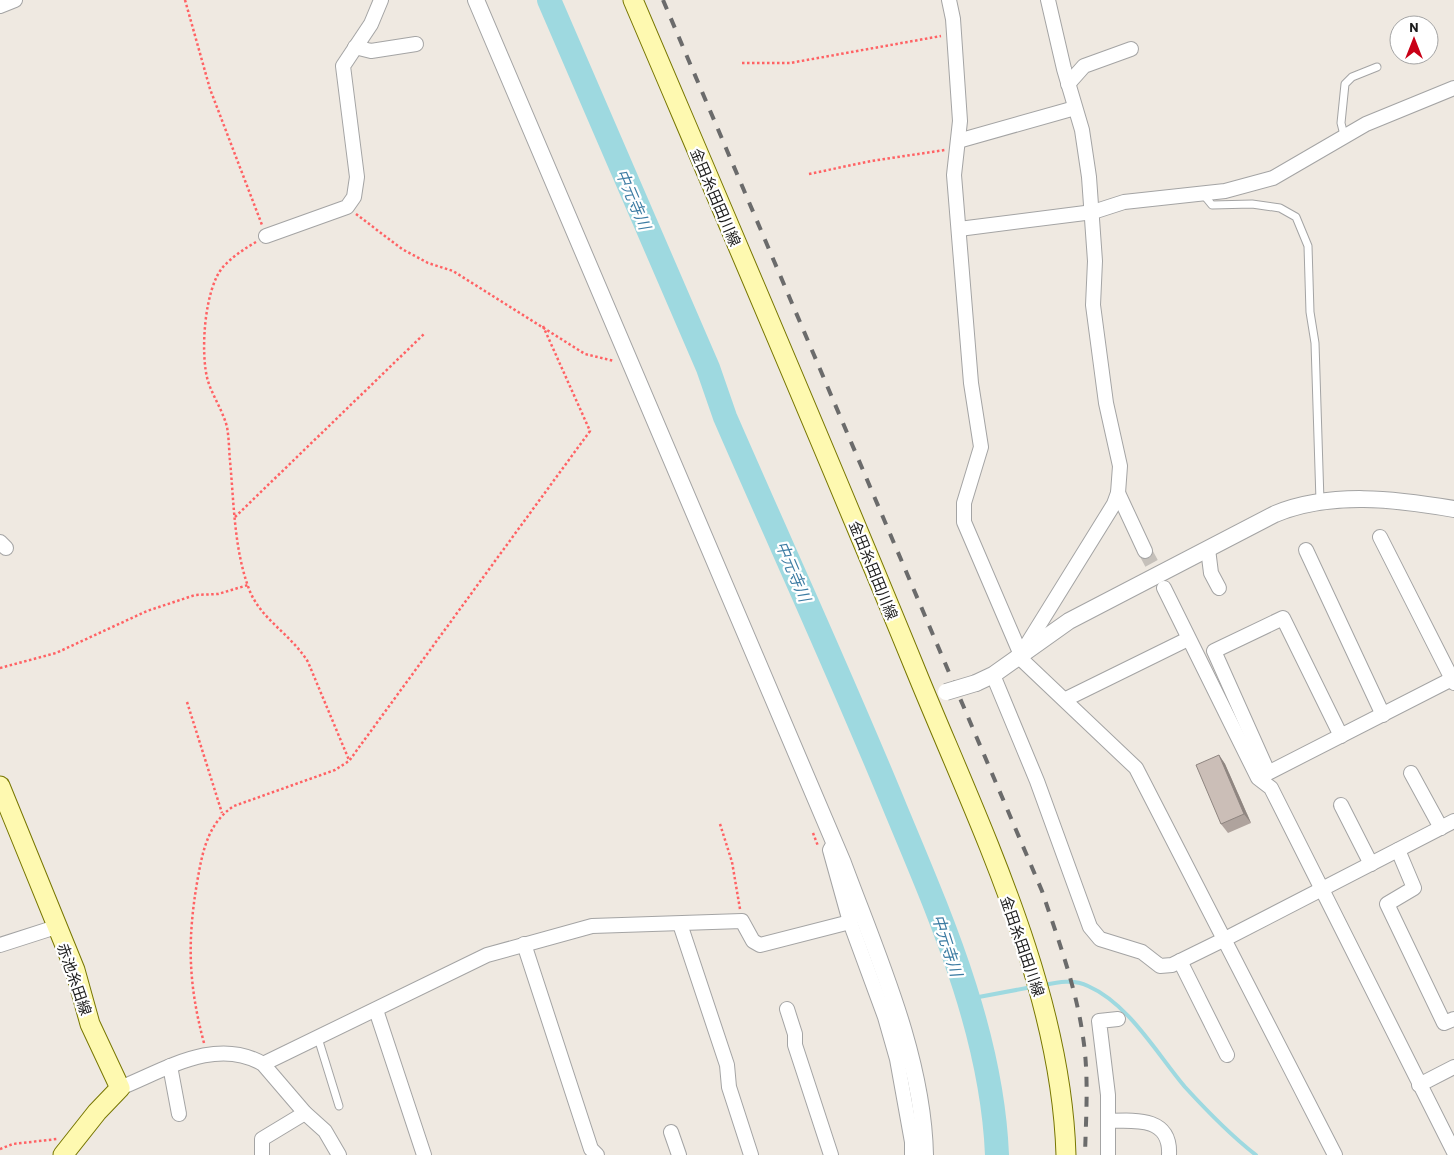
<svg xmlns="http://www.w3.org/2000/svg" width="1454" height="1155" viewBox="0 0 1454 1155" font-family="Barlow,'Noto Sans JP',sans-serif">
	<style>
		.lines { fill: none; stroke-linecap: round; stroke-linejoin: round }
		.stream { stroke: #9ed9e0; stroke-width: 4 }
		.river { stroke: #9ed9e0; stroke-width: 24 }
		.minor-tunnel { stroke: #c5c0ba; stroke-width: 14; stroke-dasharray: 14 7; stroke-linecap: butt }
		.service-casing { stroke: #a4a4a4; stroke-width: 9 }
		.minor-casing { stroke: #a4a4a4; stroke-width: 16 }
		.tertiary-casing { stroke: #a4a4a4; stroke-width: 18 }
		.secondary-casing { stroke: #777600; stroke-width: 21 }
		.path { stroke: #ff6264; stroke-width: 2.5; stroke-dasharray: 2.5 2.5; stroke-linecap: butt }
		.service { stroke: #fff; stroke-width: 7 }
		.minor { stroke: #fff; stroke-width: 14 }
		.tertiary { stroke: #fff; stroke-width: 16 }
		.secondary { stroke: #fef9b0; stroke-width: 19 }
		.rail { stroke: #6b6b6b; stroke-width: 4; stroke-dasharray: 10 10; stroke-linecap: butt }
		.tertiary-bridge-casing { stroke: #a4a4a4; stroke-width: 18; stroke-linecap: butt }
		.tertiary-bridge { stroke: #fff; stroke-width: 16 }
		.wall { fill: #afa39d }
		.shaded-wall { fill: #8e8580 }
		.building { fill: #cbbeb7; stroke: #8e8580 }
		.labels { text-anchor: middle; dominant-baseline: central; stroke-width: 4.5; stroke-linejoin: round; paint-order: stroke }
		.street-label { font-size: 15px; fill: #1d1d1d; stroke: #fff }
		.water-label { font-size: 16px; font-style: italic; fill: #3d7ca3; stroke: #fff }
	</style>
	<rect width="100%" height="100%" fill="#efe9e1"/>
	<g class="lines">
		<g class="stream">
			<path d="M1044,985C1058,982 1074,979 1088,986C1129,1004 1157,1054 1185,1087C1207,1111 1230,1135 1256,1155"/>
			<path d="M968,999L1032,987"/>
		</g>
		<path class="river" d="M549,0L708,368L725,417C782,548 842,678 896,810C942,920 992,1034 997,1155"/>
		<path class="minor-tunnel" d="M1145,551L1163,585"/>
		<g class="service-casing">
			<g id="service">
				<path d="M1344,135L1341,123L1345,84L1352,77L1377,67"/>
				<path d="M1203,194L1212,205L1252,204L1280,208L1296,217L1308,246L1310,312L1315,343L1320,501"/>
				<path d="M318,1038L339,1106"/>
			</g>
		</g>
		<g class="minor-casing">
			<g id="minor">
				<path d="M949,0L953,19L960,121L954,175L971,383L981,447L964,503V522L1021,655L1019,657L1136,768L1335,1155"/>
				<path d="M0,6L15,0"/>
				<path d="M355,47L371,51L416,44"/>
				<path d="M1068,84L1084,66L1131,49"/>
				<path d="M958,141L1075,108"/>
				<path d="M959,229L1093,212L1124,202L1225,191L1273,178L1366,124L1454,88"/>
				<path d="M266,236L347,207L354,197L357,177L343,66L371,24L381,0"/>
				<path d="M1118,493L1145,551"/>
				<path d="M1380,537L1454,683"/>
				<path d="M0,542L6,548"/>
				<path d="M1208,549L1211,573L1219,588"/>
				<path d="M1306,550L1383,715"/>
				<path d="M1164,588L1258,778L1271,788L1454,1152"/>
				<path d="M1021,654L1114,504L1118,493L1120,466L1106,403L1093,305L1095,261L1089,177L1082,130L1064,69L1048,0"/>
				<path d="M993,675L1037,781L1090,927L1100,939L1142,952L1160,966L1172,965L1225,939L1454,821"/>
				<path d="M1066,699L1188,639"/>
				<path d="M1268,772L1214,651L1283,618L1341,736"/>
				<path d="M1411,773L1441,828"/>
				<path d="M1260,777L1454,678"/>
				<path d="M1341,805L1371,864"/>
				<path d="M834,843L830,850L850,922L885,1017L897,1059L912,1142V1155"/>
				<path d="M1398,850L1414,888L1387,904L1444,1023L1454,1019"/>
				<path d="M680,924L727,1065L729,1087L751,1155"/>
				<path d="M524,944L591,1149L597,1155"/>
				<path d="M0,945L56,927"/>
				<path d="M1180,961L1227,1055"/>
				<path d="M787,1009L795,1034V1045L831,1155"/>
				<path d="M376,1010L424,1155"/>
				<path d="M263,1064L487,955L592,926L742,921L753,941L760,945L850,922"/>
				<path d="M170,1066L179,1114"/>
				<path d="M1419,1085L1454,1067"/>
				<path d="M120,1088C165,1070 216,1036 263,1064L305,1113L325,1131L339,1155"/>
				<path d="M1108,1121C1136,1120 1171,1117 1169,1155"/>
				<path d="M671,1132L679,1155"/>
				<path d="M262,1155V1139L305,1113"/>
				<path d="M1108,1155V1095L1099,1021L1118,1019"/>
			</g>
		</g>
		<g class="tertiary-casing">
			<g id="tertiary">
				<path d="M476,0L843,863C877,955 923,1056 925,1155"/>
				<path d="M976,683L993,675L1069,621L1275,514C1331,491 1396,499 1454,509"/>
			</g>
		</g>
		<g class="secondary-casing">
			<g id="secondary">
				<path d="M633,0C728,223 824,446 916,671C978,823 1061,988 1066,1155"/>
				<path d="M0,786L75,970L90,1024L120,1088L97,1112L63,1155"/>
			</g>
		</g>
		<g class="path">
			<path d="M185,0L210,89L262,225"/>
			<path d="M742,63H790L941,36"/>
			<path d="M809,174L871,161L945,150"/>
			<path d="M356,214L402,249L428,263L453,271L585,354L614,361"/>
			<path d="M256,242C244,249 232,257 223,267C204,289 200,355 208,381C213,397 223,411 227,427C229,438 229,450 230,461C234,503 234,549 249,589C260,619 292,635 308,662L349,760"/>
			<path d="M235,517L425,333"/>
			<path d="M0,668L56,653L147,611L195,595L218,594L248,585"/>
			<path d="M187,702L222,813"/>
			<path d="M720,824L732,862L740,909"/>
			<path d="M813,833L818,846"/>
			<path d="M204,1043C188,983 187,939 198,877C203,849 209,822 234,806L335,770L349,761L590,431L543,326"/>
			<path d="M0,1149L13,1144L57,1139"/>
		</g>
		<use href="#service" class="service"/>
		<use href="#minor" class="minor"/>
		<use href="#tertiary" class="tertiary"/>
		<use href="#secondary" class="secondary"/>
		<path class="rail" d="M663,0L1042,891C1058,939 1076,987 1083,1037C1089,1076 1086,1116 1085,1155"/>
		<g class="tertiary-bridge-casing">
			<path id="tertiary-bridge" d="M946,692L976,683"/>
		</g>
		<use href="#tertiary-bridge" class="tertiary-bridge"/>
	</g>
	<path class="wall" d="M1219,755L1225,764L1251,823L1228,833L1221,824Z"/>
	<path class="shaded-wall" d="M1219,755L1225,764L1251,823L1244,814Z"/>
	<path class="building" d="M1219,755L1244,814L1221,824L1196,765Z"/>
	<g class="labels">
		<g class="street-label">
			<text transform="translate(716 197) rotate(67)">金田糸田田川線</text>
			<text transform="translate(874 570) rotate(68)">金田糸田田川線</text>
			<text transform="translate(1023 946) rotate(71)">金田糸田田川線</text>
			<text transform="translate(75 979) rotate(71)">赤池糸田線</text>
		</g>
		<g class="water-label">
			<text transform="translate(634 199) rotate(67)">中元寺川</text>
			<text transform="translate(794 571) rotate(67)">中元寺川</text>
			<text transform="translate(948 945) rotate(72)">中元寺川</text>
		</g>
	</g>
	<g transform="translate(1414 40)"><circle r="24" fill="#ffffff" stroke="#a5a5a5"/>
	<path d="M0-4L9 19L0 12L-9 19Z" fill="#c90017"/>
	<text y="-8" font-size="14" font-weight="bold" text-anchor="middle" fill="#1d1d1d">N</text>
	</g>
</svg>
